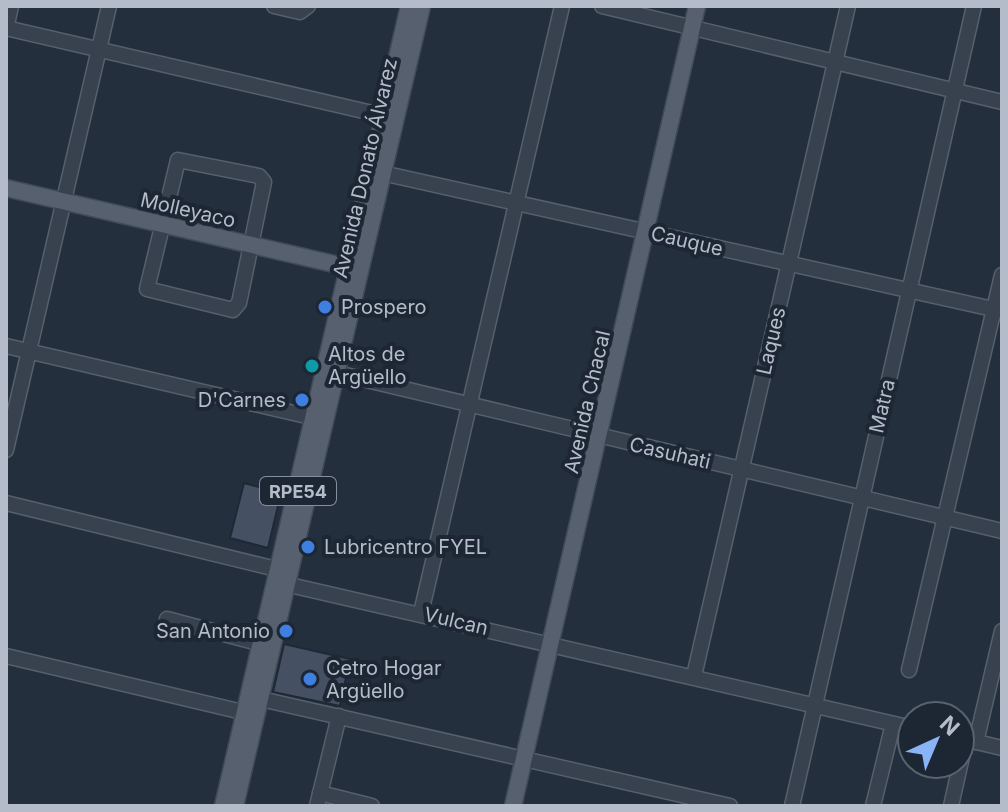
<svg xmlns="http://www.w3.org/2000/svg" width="1008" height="812" viewBox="0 0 1008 812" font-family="Inter,sans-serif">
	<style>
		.building { fill: #455162; stroke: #1f2835; stroke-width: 2 }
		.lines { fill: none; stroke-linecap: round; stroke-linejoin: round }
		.minor-casing { stroke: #565f6c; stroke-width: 17 }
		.major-casing { stroke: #414a57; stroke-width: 19 }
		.minor { stroke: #38414e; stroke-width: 14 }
		.major { stroke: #56606e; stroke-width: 16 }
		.shop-dot { fill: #3f7fe0; stroke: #1d2633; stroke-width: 3 }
		.culture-dot { fill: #0f9aa8; stroke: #1d2633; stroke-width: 3 }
		.labels { text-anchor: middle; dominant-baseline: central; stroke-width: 8; stroke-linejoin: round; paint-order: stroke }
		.shield { fill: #1d2633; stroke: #878f9c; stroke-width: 2 }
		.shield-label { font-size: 18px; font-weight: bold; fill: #b4bcc9 }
		.street-label { font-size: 20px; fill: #b4bcc9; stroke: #1d2633 }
		.poi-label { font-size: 20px; fill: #b4bcc9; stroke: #1d2633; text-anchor: start }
	</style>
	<rect width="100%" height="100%" fill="#242f3e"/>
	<g class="building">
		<path d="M244,483L281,493L268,548L230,538Z"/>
		<path d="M284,644L350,659L340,706L273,692Z"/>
	</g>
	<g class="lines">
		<g class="minor-casing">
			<g id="minor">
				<path d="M274,6L300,12L308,6"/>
				<path d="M602,6L1002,102"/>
				<path d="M6,28L385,116"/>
				<path d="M6,29L11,6"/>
				<path d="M178,160L259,176L264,182L239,303L233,310L147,289Z"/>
				<path d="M373,171L1002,311"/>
				<path d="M6,346L315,418"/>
				<path d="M337,373L1002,531"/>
				<path d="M6,450L109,6"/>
				<path d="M6,503L272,568L294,586L912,728"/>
				<path d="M421,613L562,6"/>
				<path d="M167,619L262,644"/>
				<path d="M6,656L255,715"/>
				<path d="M909,670L1002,275"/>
				<path d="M694,676L848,6"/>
				<path d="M261,699L730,806"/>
				<path d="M968,740L1002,748"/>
				<path d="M976,742L1002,631"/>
				<path d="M320,793L372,806"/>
				<path d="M317,806L339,716"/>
				<path d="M792,806L974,6"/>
				<path d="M873,806L893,724"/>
				<path d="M951,806L966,739"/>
			</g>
		</g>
		<g class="major-casing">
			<g id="major">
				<path d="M6,188L360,270"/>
				<path d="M223,806L409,6"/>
				<path d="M235,806L422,6"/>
				<path d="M513,806L697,6"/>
			</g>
		</g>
		<use href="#minor" class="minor"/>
		<use href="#major" class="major"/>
	</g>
	<g class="shop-dot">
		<circle cx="325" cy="307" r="8"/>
		<circle cx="302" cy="400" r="8"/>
		<circle cx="308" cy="547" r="8"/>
		<circle cx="286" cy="631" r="8"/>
		<circle cx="310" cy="679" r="8"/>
	</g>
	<circle class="culture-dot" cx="312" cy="366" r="8"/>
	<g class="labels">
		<rect class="shield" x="260" y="477" width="76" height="28" rx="6"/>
		<g class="shield-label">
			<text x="298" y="491">RPE54</text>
		</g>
		<g class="street-label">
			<text transform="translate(365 168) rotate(-77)">Avenida Donato Álvarez</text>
			<text transform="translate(188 210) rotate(13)">Molleyaco</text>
			<text transform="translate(687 241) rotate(13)">Cauque</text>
			<text transform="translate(771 341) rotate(-77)">Laques</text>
			<text transform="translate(587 402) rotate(-77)">Avenida Chacal</text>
			<text transform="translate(882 406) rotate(-77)">Matra</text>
			<text transform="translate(670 453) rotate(13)">Casuhati</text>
			<text transform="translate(456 621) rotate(13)">Vulcan</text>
		</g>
		<g class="poi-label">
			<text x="341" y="307">Prospero</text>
			<text x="328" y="354">Altos de<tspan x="328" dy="23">Argüello</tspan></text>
			<text x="286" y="400" text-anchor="end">D'Carnes</text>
			<text x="324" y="547">Lubricentro FYEL</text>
			<text x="270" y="631" text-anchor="end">San Antonio</text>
			<text x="326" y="668">Cetro Hogar<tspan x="326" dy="23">Argüello</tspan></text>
		</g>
	</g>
	<rect width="1008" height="812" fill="none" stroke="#b4bcc9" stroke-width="16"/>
	<g transform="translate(936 740) rotate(44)"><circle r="38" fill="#1d2633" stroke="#59626f" stroke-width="2"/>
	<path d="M0-6L14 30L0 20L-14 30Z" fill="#8ab4f8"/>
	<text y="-12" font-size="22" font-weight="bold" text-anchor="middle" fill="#b4bcc9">N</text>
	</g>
</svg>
